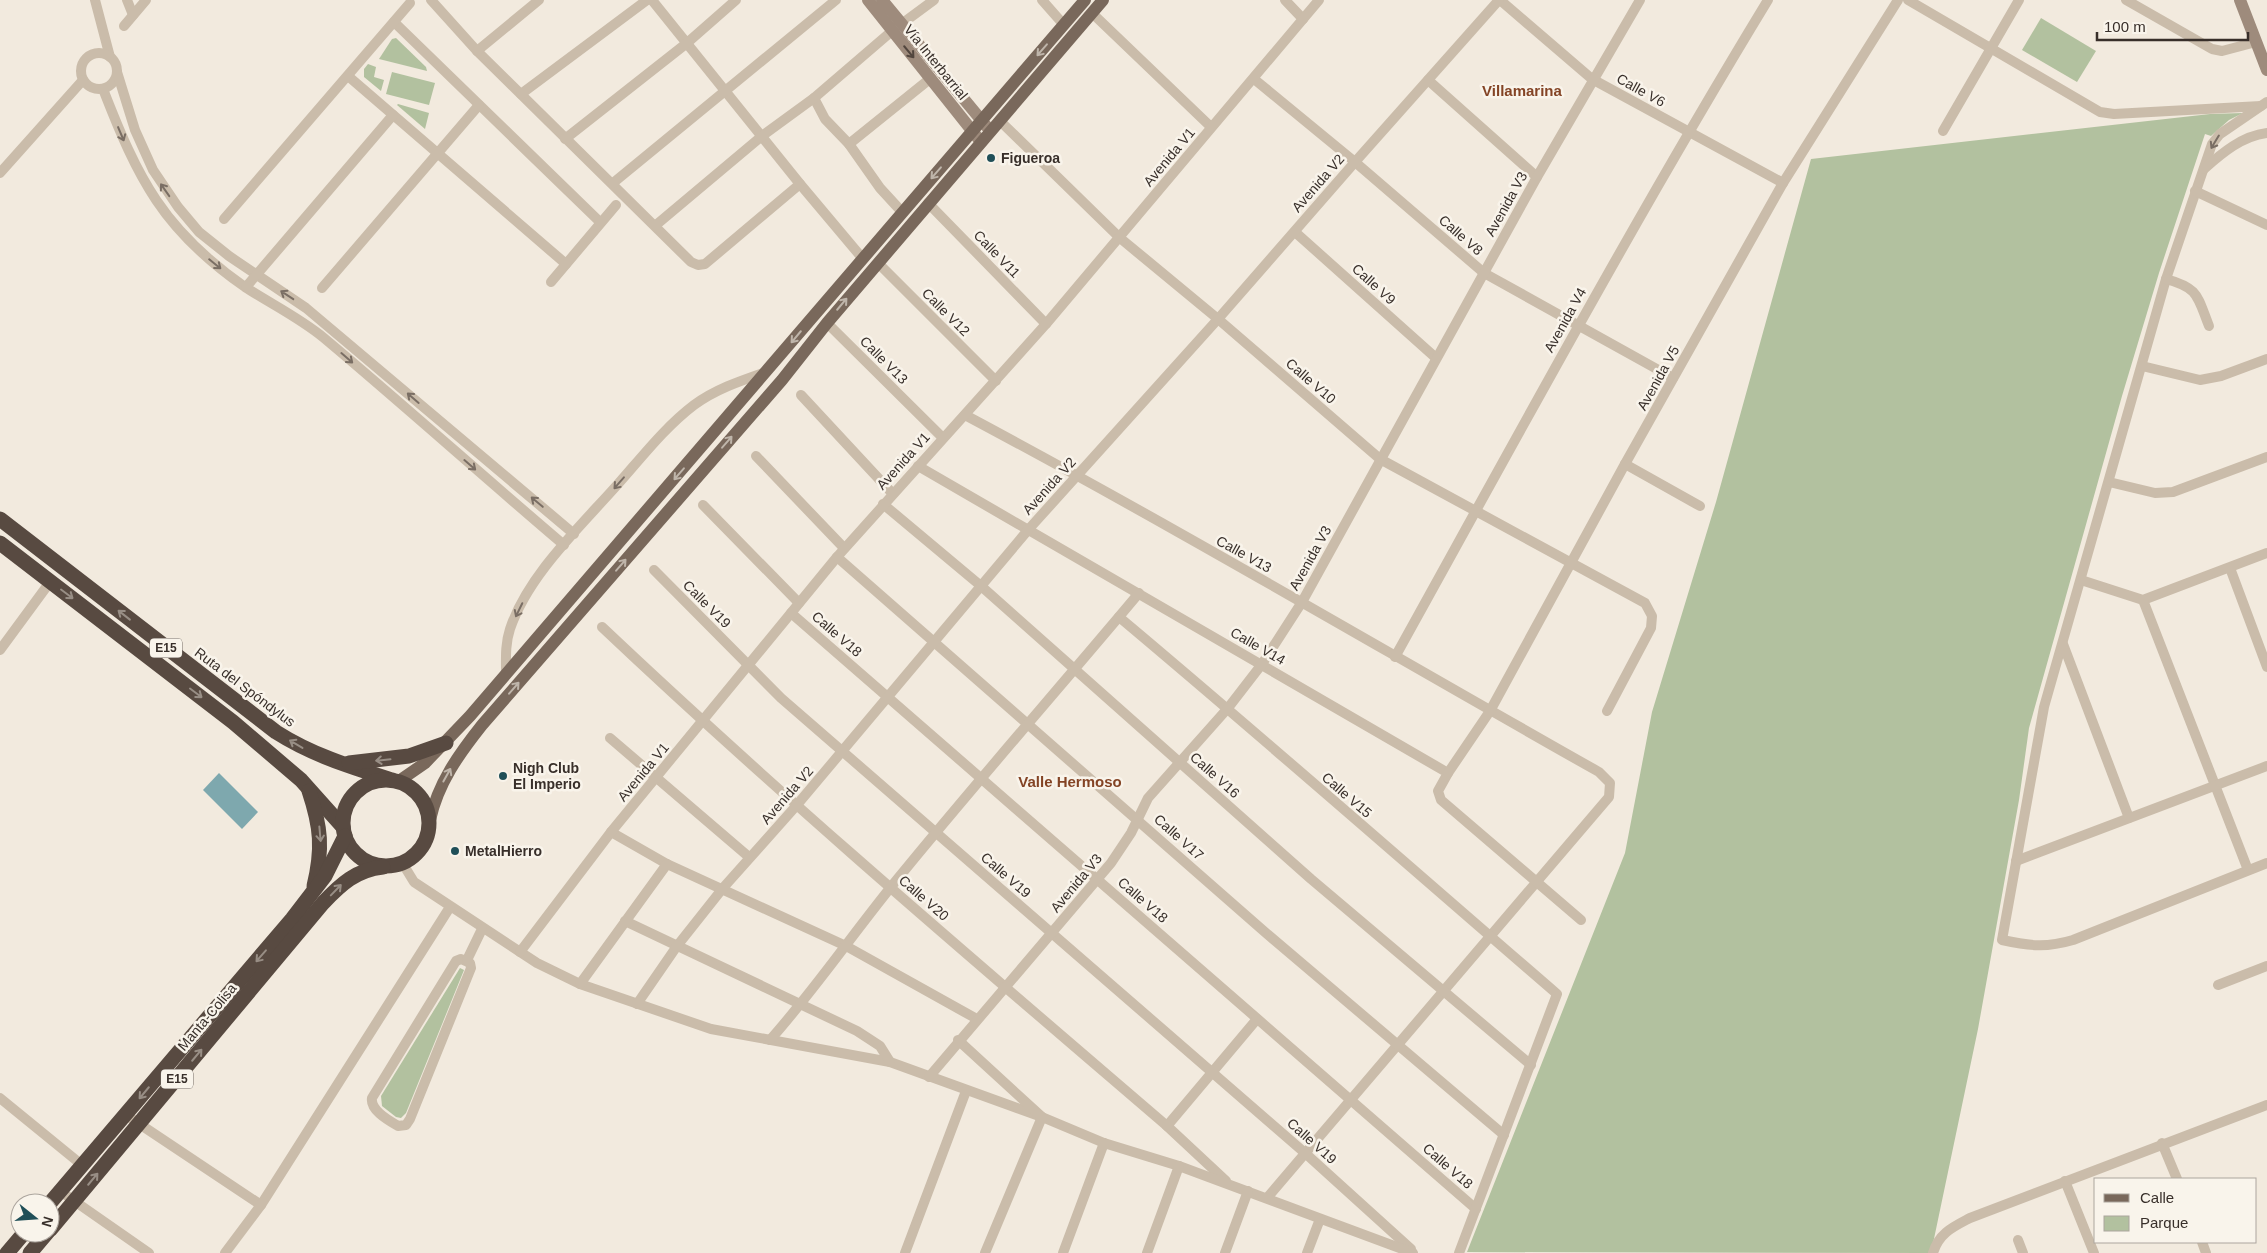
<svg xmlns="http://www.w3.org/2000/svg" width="2267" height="1253" viewBox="0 0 2267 1253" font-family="Helvetica,sans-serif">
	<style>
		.green { fill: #b2c19f }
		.water { fill: #7ea8ae }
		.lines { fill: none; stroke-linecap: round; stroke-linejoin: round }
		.street { stroke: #cabcaa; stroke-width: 10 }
		.secondary { stroke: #9e8b7c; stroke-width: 12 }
		.primary { stroke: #79685b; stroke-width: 12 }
		.highway { stroke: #584a41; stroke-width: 15 }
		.oneway { stroke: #bfb5aa }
		.oneway2 { stroke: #52463e }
		.oneway3 { stroke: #7a6e64 }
		.oneway4 { stroke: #988e85 }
		.poi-dot { fill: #204f58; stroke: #f9f4eb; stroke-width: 2 }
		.labels { text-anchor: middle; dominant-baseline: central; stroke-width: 5; stroke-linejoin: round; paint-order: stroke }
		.shield { fill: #f9f4eb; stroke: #726a64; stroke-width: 1 }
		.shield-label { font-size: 12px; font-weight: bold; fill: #382f2a }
		.street-label { font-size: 14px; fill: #382f2a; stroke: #f9f4eb }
		.poi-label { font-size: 14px; font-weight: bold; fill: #382f2a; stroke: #f9f4eb; text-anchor: start }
		.neighbourhood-label { font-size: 15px; font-weight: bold; fill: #844425; stroke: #f9f4eb }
	</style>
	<rect width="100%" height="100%" fill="#f2eade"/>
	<g class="green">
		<path d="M2041,18L2096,51L2077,82L2022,50Z"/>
		<path d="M396,38L426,67L427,71L379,59L392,39Z"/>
		<path d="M368,64L376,67L374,77L384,80L381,91L364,77V69Z"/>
		<path d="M392,72L435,83L429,105L386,94Z"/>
		<path d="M398,104L429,113L425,129L397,105Z"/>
		<path d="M2243,113L2229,120L2211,136L2205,134L2159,273L2122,396L2029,728L2019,800L1978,1029L1931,1253L1467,1252L1625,853L1652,712L1716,502L1811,159L2210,114Z"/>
		<path d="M460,968L464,970L406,1113L401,1118L396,1117L382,1106L381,1096Z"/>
	</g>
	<path class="water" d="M219,773L258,812L242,829L203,790Z"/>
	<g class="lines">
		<g class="street">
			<path d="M95,0L110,57"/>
			<path d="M127,0L133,15"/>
			<path d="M431,0L477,51L691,262L698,265L705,264L800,184"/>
			<path d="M652,0L800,184L863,259"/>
			<path d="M1042,0L1064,25"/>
			<path d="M1285,0L1303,19"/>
			<path d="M1500,0L1592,79L1783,183"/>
			<path d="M1908,0L2100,112L2114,114L2261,106"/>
			<path d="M2126,0L2212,49L2222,51L2256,42"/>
			<path d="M1092,13L1211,127"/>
			<path d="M394,22L600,222"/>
			<path d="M124,26L146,0"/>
			<path d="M477,51L539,0"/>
			<circle cx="99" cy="71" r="18"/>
			<path d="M117,72L135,130L153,170L178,207L199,232L229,256L306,308L574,534"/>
			<path d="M348,76L566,264"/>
			<path d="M1254,79L1355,162L1484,273L1673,378"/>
			<path d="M1428,80L1537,177"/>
			<path d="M103,89C138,179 163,230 245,287C271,304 300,318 324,338C405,406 484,477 564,545"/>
			<path d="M521,94L647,0"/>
			<path d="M814,98L825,119L849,144L880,188L902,212"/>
			<path d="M2267,102L2220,134L2212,144L2166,279L2044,707L2002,940C2030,946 2046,948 2073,940L2267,863"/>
			<path d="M1000,121L1120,238L1218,319L1380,459L1645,603L1652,616L1651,628L1607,711"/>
			<path d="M1943,131L2019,0"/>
			<path d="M565,139L687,43L736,0"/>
			<path d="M849,144L931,78"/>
			<path d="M2204,169C2222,153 2242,136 2267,133"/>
			<path d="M0,173L83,80"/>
			<path d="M613,183L836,0"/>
			<path d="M2195,191L2267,225"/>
			<path d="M928,203L1046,324"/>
			<path d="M224,219L410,3"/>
			<path d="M656,225L762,136L814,98L892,31L934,0"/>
			<path d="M1295,232L1436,358"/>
			<path d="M878,263L996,381"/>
			<path d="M2166,279C2199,288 2197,296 2209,326"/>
			<path d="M551,282L616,205"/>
			<path d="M246,287L393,115"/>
			<path d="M322,288L479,105"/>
			<path d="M827,323L943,438"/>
			<path d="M2142,366L2200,380L2221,376L2267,359"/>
			<path d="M801,395L892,493"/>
			<path d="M965,415C1179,529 1388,653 1599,772L1610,783L1609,797L1267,1198"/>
			<path d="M756,456L844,548"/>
			<path d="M1625,464L1700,506"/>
			<path d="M918,466L1448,773L1438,791L1441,800L1581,920"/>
			<path d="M2109,482L2155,493L2173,492L2267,457"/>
			<path d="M883,504L981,586L1311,879L1531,1065"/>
			<path d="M703,505L799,603"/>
			<path d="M837,557L1266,933L1504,1135"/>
			<path d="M2230,568L2267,667"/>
			<path d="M654,570L781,698L1305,1153L1411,1249"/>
			<path d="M2081,580L2143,600L2267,553"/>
			<path d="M2143,600L2248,870"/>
			<path d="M791,613L1476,1209"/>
			<path d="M1119,617C1267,741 1411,868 1557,994L1459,1253"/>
			<path d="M602,627C785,800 976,962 1167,1126L1226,1181"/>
			<path d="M2063,644L2129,818"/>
			<path d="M0,650L50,582"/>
			<path d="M1395,657C1517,437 1637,215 1768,0"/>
			<path d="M506,674C506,659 505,644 510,629C528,575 580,527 618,484C642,457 665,427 694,405C716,389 740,381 766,372"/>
			<path d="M610,738L749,857"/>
			<path d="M1448,773L1490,711L1625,464L1783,183L1898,0"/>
			<path d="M611,832L667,864L846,946L977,1019"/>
			<path d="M2016,861L2267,766"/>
			<path d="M403,864L414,882L537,963L580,984L711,1029L890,1062L1042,1117L1104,1143L1179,1166L1413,1253"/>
			<path d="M625,921L857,1031L880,1046L890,1062"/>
			<path d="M520,952L611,832L837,557L1046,324L1319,0"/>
			<path d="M461,959L470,963L471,968L410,1119L406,1125L398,1126C388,1120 370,1110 372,1098L456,961Z"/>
			<path d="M467,960L482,929"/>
			<path d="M580,984L667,864"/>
			<path d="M2218,985L2267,966"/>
			<path d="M637,1004L677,946L723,888L796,806L1028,530L1218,319L1355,162L1499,0"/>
			<path d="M770,1040C818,986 858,926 904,871C981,777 1061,686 1139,593"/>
			<path d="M958,1040L1042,1117L985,1253"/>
			<path d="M929,1077L1111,863L1131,833L1148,798L1228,708L1262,664L1302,602L1537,177L1640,0"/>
			<path d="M0,1098L82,1165"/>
			<path d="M126,1115L261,1205"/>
			<path d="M1167,1126L1257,1019"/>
			<path d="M2162,1143L2177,1179"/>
			<path d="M2065,1181L2094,1253"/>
			<path d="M60,1191L149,1253"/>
			<path d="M2018,1240L2023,1253"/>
			<path d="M2202,1242L2206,1253"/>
			<path d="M225,1253L261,1205L450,907"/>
			<path d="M905,1253L966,1091"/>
			<path d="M1063,1253L1104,1143"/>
			<path d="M1147,1253L1179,1166"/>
			<path d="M1225,1253L1248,1191"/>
			<path d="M1307,1253L1320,1219"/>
			<path d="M1933,1253C1939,1233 1953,1227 1970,1218L2267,1105"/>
		</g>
		<g class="secondary">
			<path d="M868,0L981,142"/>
			<path d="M882,0L987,127"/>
			<path d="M2240,0L2267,70"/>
		</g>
		<g class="primary">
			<path d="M399,781L425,763L470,716L1085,0"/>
			<path d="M430,820C438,783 459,754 482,725L782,380L827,323L1103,0"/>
		</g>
		<g class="highway">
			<path d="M0,519L276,732C312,755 351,767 392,780"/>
			<path d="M0,543L233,722L301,780L343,827"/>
			<path d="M349,763L409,756L446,743"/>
			<circle cx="386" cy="823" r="43"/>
			<path d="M309,791C321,827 323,849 314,886"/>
			<path d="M50,1203L292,919L325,876L345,836"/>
			<path d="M50,1230L323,903C341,884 356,870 383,867"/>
			<path d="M7,1253L24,1233"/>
			<path d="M30,1253L47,1233"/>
		</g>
	</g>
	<defs><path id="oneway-shaft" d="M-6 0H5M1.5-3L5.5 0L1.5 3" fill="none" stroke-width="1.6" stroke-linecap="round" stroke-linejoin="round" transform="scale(1.25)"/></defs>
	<g class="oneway">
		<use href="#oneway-shaft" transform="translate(1042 50) rotate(131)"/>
		<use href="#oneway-shaft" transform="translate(936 173) rotate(131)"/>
		<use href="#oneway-shaft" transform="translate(842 304) rotate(-50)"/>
		<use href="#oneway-shaft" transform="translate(796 337) rotate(130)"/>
		<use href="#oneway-shaft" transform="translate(727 442) rotate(-49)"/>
		<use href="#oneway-shaft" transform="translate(679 474) rotate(131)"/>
		<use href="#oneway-shaft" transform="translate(621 565) rotate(-49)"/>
		<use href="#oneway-shaft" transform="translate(514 688) rotate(-49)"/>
		<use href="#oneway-shaft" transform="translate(447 775) rotate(-61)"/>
	</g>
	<use class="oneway2" href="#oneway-shaft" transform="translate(909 52) rotate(50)"/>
	<g class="oneway3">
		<use href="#oneway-shaft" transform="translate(121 134) rotate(67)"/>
		<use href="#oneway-shaft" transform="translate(2215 142) rotate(121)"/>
		<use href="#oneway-shaft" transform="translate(165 190) rotate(-125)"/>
		<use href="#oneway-shaft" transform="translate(215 264) rotate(39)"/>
		<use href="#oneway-shaft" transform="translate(287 295) rotate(-147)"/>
		<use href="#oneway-shaft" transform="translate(347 358) rotate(41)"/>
		<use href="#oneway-shaft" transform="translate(413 398) rotate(-139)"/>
		<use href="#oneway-shaft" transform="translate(470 465) rotate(41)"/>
		<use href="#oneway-shaft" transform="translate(619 483) rotate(131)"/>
		<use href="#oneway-shaft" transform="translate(537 502) rotate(-140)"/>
		<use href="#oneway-shaft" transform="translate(519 610) rotate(116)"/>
	</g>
	<g class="oneway4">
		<use href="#oneway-shaft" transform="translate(67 594) rotate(37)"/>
		<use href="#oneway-shaft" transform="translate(124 615) rotate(-142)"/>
		<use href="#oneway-shaft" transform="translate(196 693) rotate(37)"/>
		<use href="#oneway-shaft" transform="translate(296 744) rotate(-149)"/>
		<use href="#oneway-shaft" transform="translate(383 760) rotate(174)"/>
		<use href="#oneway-shaft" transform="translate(320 834) rotate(85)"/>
		<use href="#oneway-shaft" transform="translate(336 890) rotate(-46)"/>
		<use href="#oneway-shaft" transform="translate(261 956) rotate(131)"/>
		<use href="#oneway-shaft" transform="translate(197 1055) rotate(-50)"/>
		<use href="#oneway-shaft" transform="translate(144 1093) rotate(130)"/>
		<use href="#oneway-shaft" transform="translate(93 1179) rotate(-50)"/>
	</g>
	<g class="poi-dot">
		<circle cx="991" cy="158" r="5"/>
		<circle cx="503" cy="776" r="5"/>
		<circle cx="455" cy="851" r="5"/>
	</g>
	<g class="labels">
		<g class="shield">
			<rect x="150" y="638.5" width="32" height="19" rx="4"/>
			<rect x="161" y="1069.5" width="32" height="19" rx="4"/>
		</g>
		<g class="shield-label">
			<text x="166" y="648">E15</text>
			<text x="177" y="1079">E15</text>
		</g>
		<g class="street-label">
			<text transform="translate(936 62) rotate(51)">Vía Interbarrial</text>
			<text transform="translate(1641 90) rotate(29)">Calle V6</text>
			<text transform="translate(1169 157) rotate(-50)">Avenida V1</text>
			<text transform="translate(1318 183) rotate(-49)">Avenida V2</text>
			<text transform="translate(1506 204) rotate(-61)">Avenida V3</text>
			<text transform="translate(1461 235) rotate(41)">Calle V8</text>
			<text transform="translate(997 254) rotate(46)">Calle V11</text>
			<text transform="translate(1374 284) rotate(42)">Calle V9</text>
			<text transform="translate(946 312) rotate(45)">Calle V12</text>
			<text transform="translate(1565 320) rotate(-61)">Avenida V4</text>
			<text transform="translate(884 360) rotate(45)">Calle V13</text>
			<text transform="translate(1658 378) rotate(-61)">Avenida V5</text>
			<text transform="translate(1311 381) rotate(41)">Calle V10</text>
			<text transform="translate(903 461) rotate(-48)">Avenida V1</text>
			<text transform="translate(1049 486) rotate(-48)">Avenida V2</text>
			<text transform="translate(1244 554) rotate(29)">Calle V13</text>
			<text transform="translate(1310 558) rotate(-61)">Avenida V3</text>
			<text transform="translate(707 604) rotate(45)">Calle V19</text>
			<text transform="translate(837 634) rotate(41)">Calle V18</text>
			<text transform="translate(1258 646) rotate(30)">Calle V14</text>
			<text transform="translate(245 687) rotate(37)">Ruta del Spóndylus</text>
			<text transform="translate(643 772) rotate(-50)">Avenida V1</text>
			<text transform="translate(1215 775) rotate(42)">Calle V16</text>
			<text transform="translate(787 795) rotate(-49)">Avenida V2</text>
			<text transform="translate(1347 795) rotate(41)">Calle V15</text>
			<text transform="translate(1179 837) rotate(42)">Calle V17</text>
			<text transform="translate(1006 875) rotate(41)">Calle V19</text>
			<text transform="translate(1076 883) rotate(-50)">Avenida V3</text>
			<text transform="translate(924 898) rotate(41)">Calle V20</text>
			<text transform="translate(1143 900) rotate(41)">Calle V18</text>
			<text transform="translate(207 1017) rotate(-50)">Manta-Colisa</text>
			<text transform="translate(1312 1141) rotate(42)">Calle V19</text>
			<text transform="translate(1448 1166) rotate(41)">Calle V18</text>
		</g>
		<g class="poi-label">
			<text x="1001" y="158">Figueroa</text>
			<text x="513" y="768">Nigh Club<tspan x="513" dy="16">El Imperio</tspan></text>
			<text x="465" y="851">MetalHierro</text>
		</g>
		<g class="neighbourhood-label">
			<text x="1522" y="90">Villamarina</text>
			<text x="1070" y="781">Valle Hermoso</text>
		</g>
	</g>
	<rect x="2094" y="1178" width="162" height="65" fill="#f9f4eb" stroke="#aca59e"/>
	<rect x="2104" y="1194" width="25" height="8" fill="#79685b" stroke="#aca59e"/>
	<text x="2140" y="1203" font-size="15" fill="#382f2a">Calle</text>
	<rect x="2104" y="1216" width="25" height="15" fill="#b2c19f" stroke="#aca59e"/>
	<text x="2140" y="1228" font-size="15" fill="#382f2a">Parque</text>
	<g transform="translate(35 1218) rotate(107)"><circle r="24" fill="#f9f4eb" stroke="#aca59e"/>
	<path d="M0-4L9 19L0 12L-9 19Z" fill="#204f58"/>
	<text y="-8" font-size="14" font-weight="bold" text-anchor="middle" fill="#382f2a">N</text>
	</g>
	<path d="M2097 32v8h151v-8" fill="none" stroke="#382f2a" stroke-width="2.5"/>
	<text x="2104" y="32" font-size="15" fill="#382f2a" stroke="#f9f4eb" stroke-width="4" paint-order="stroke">100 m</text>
</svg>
